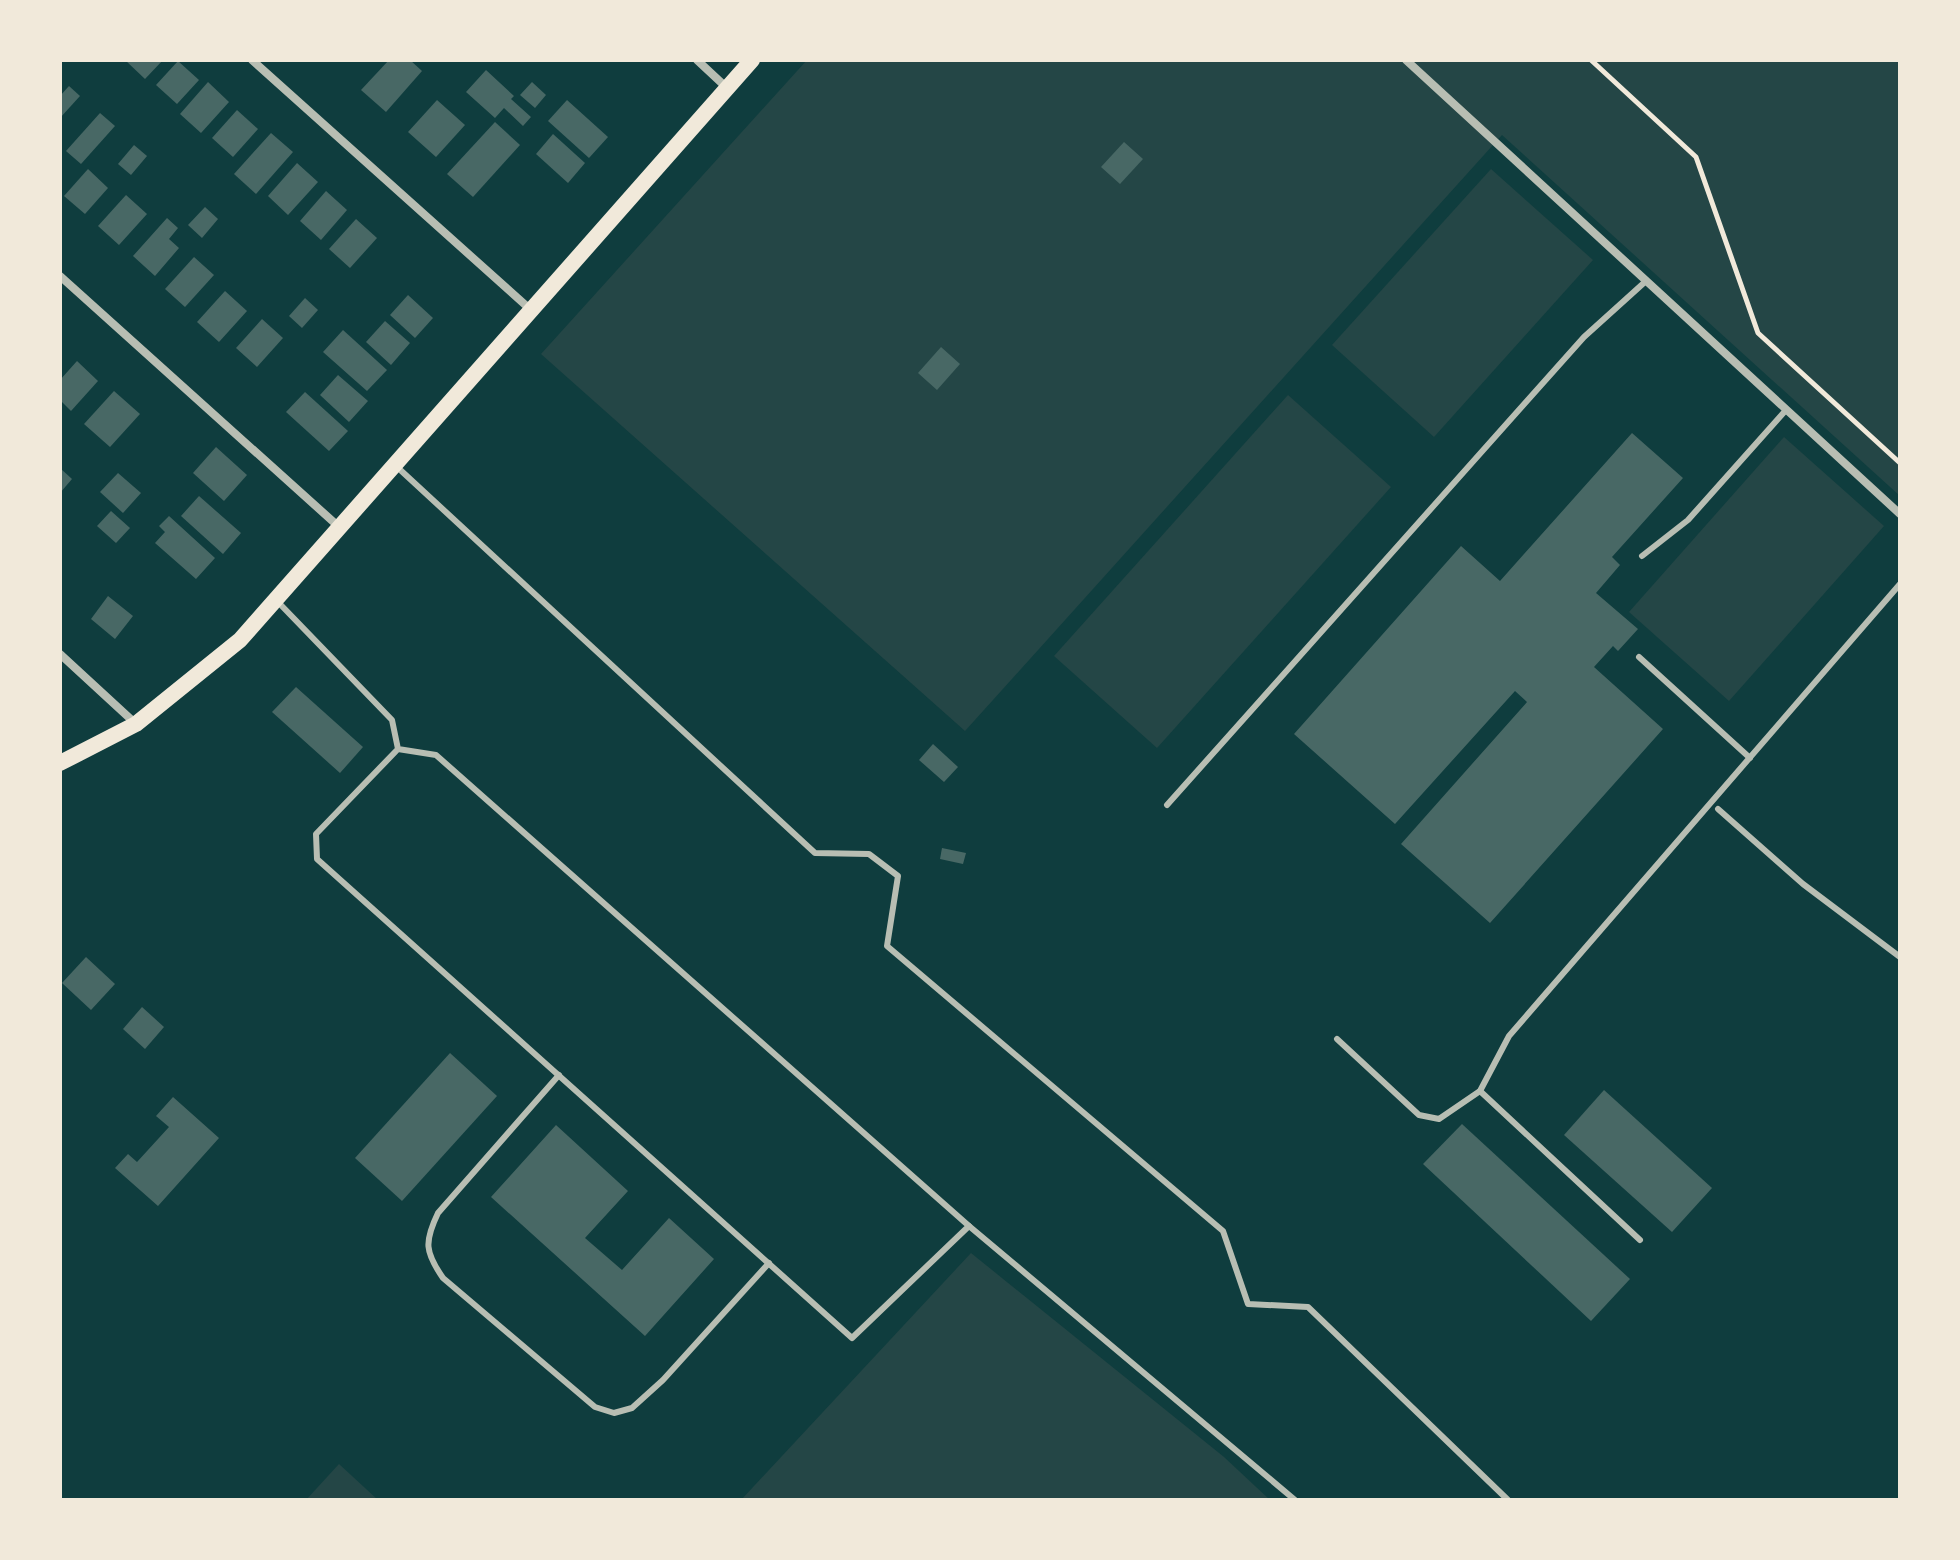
<svg xmlns="http://www.w3.org/2000/svg" width="1960" height="1560" viewBox="0 0 1960 1560" font-family="Ubuntu,sans-serif">
	<style>
		.green { fill: #244646 }
		.building { fill: #486865 }
		.lines { fill: none; stroke-linecap: round; stroke-linejoin: round }
		.path { stroke: #f1e9da; stroke-width: 5 }
		.service { stroke: #b8beb3; stroke-width: 6 }
		.minor { stroke: #b8beb3; stroke-width: 8 }
		.secondary { stroke: #f1e9da; stroke-width: 16 }
	</style>
	<rect width="100%" height="100%" fill="#0f3d3e"/>
	<g class="green">
		<path d="M807,60H1900V496L1502,135L965,731L541,354Z"/>
		<path d="M1491,169L1593,260L1434,437L1332,345Z"/>
		<path d="M1288,395L1391,487L1157,748L1054,656Z"/>
		<path d="M1784,437L1884,526L1729,701L1629,612Z"/>
		<path d="M971,1253L1224,1457L1270,1500H741Z"/>
		<path d="M339,1464L378,1500H306Z"/>
	</g>
	<g class="building">
		<path d="M125,60H163L145,79Z"/>
		<path d="M389,60H410L422,71L386,112L361,90Z"/>
		<path d="M178,61L199,80L177,104L156,85Z"/>
		<path d="M486,70L514,96L511,99L531,117L523,126L504,108L495,118L466,92Z"/>
		<path d="M208,82L229,102L201,133L180,114Z"/>
		<path d="M532,82L546,95L535,108L520,95Z"/>
		<path d="M69,86L80,96L60,118V96Z"/>
		<path d="M437,100L465,125L436,157L408,132Z"/>
		<path d="M567,100L608,137L589,158L548,121Z"/>
		<path d="M237,110L258,129L233,157L212,138Z"/>
		<path d="M100,113L115,126L81,164L66,151Z"/>
		<path d="M495,122L520,145L473,197L447,174Z"/>
		<path d="M271,133L293,152L256,194L234,174Z"/>
		<path d="M553,134L585,163L568,183L536,154Z"/>
		<path d="M1124,142L1143,159L1120,184L1101,167Z"/>
		<path d="M134,145L147,156L131,175L118,164Z"/>
		<path d="M297,163L318,182L288,215L268,196Z"/>
		<path d="M88,169L108,188L85,214L64,196Z"/>
		<path d="M326,191L347,210L321,240L300,221Z"/>
		<path d="M126,195L147,214L119,245L98,226Z"/>
		<path d="M205,207L218,219L202,238L188,225Z"/>
		<path d="M167,218L178,228L169,239L179,248L155,276L133,256Z"/>
		<path d="M356,219L377,238L350,268L329,249Z"/>
		<path d="M194,257L214,275L185,307L165,289Z"/>
		<path d="M225,291L247,311L219,342L197,322Z"/>
		<path d="M408,295L433,318L415,338L390,315Z"/>
		<path d="M305,298L318,310L302,328L289,316Z"/>
		<path d="M262,319L283,338L257,367L236,348Z"/>
		<path d="M385,321L410,343L391,365L366,342Z"/>
		<path d="M343,330L387,370L367,391L323,352Z"/>
		<path d="M941,347L960,364L937,390L918,373Z"/>
		<path d="M77,361L98,381L71,411L60,400V380Z"/>
		<path d="M338,375L368,401L349,422L320,395Z"/>
		<path d="M114,391L140,414L110,447L84,424Z"/>
		<path d="M305,392L348,431L329,451L286,412Z"/>
		<path d="M1632,433L1683,478L1612,557L1620,565L1596,593L1638,629L1618,651L1613,646L1594,667L1663,729L1490,923L1401,844L1527,702L1515,691L1395,824L1294,734L1461,546L1500,581Z"/>
		<path d="M216,447L247,475L224,501L193,473Z"/>
		<path d="M60,468L72,479L60,493Z"/>
		<path d="M118,473L141,493L123,513L100,492Z"/>
		<path d="M199,496L241,533L223,554L181,516Z"/>
		<path d="M111,511L130,528L116,543L97,526Z"/>
		<path d="M169,516L215,558L196,579L155,543L165,532L159,526Z"/>
		<path d="M108,596L133,616L115,639L91,619Z"/>
		<path d="M296,687L363,747L340,773L272,712Z"/>
		<path d="M933,744L958,767L944,782L919,760Z"/>
		<path d="M942,848L966,853L963,864L940,859Z"/>
		<path d="M86,957L115,984L91,1010L62,983Z"/>
		<path d="M142,1007L164,1027L145,1049L123,1029Z"/>
		<path d="M450,1053L497,1096L402,1201L355,1158Z"/>
		<path d="M1604,1090L1712,1188L1672,1232L1564,1135Z"/>
		<path d="M173,1097L219,1138L158,1206L115,1168L128,1154L137,1162L169,1127L156,1116Z"/>
		<path d="M1462,1124L1630,1279L1591,1321L1423,1164Z"/>
		<path d="M556,1125L628,1191L585,1238L622,1270L669,1218L714,1259L645,1336L491,1197Z"/>
	</g>
	<g class="lines">
		<path class="path" d="M1591,60L1696,157L1758,333L1900,463"/>
		<g class="service">
			<path d="M396,466L815,853L869,854L898,876L887,946L1223,1231L1248,1304L1308,1307L1508,1500"/>
			<path d="M1642,556L1688,520L1786,410"/>
			<path d="M278,602L392,720L398,749L316,834L317,859L852,1338L969,1226L436,755L398,749"/>
			<path d="M1639,657L1750,758"/>
			<path d="M1167,805L1584,337L1646,281"/>
			<path d="M1718,809L1803,884L1900,957"/>
			<path d="M1337,1039L1419,1115L1439,1119L1480,1091L1509,1036L1900,584"/>
			<path d="M559,1075L438,1213C424,1242 425,1252 443,1278L595,1407L614,1413L632,1408L663,1380L769,1263"/>
			<path d="M1480,1091L1640,1240"/>
			<path d="M969,1226L1295,1500"/>
		</g>
		<g class="minor">
			<path d="M252,60L531,310"/>
			<path d="M697,60L727,88"/>
			<path d="M1406,60L1900,514"/>
			<path d="M60,276L338,526"/>
			<path d="M60,654L136,724"/>
		</g>
		<path class="secondary" d="M60,763L136,724L240,640L752,60"/>
	</g>
	<rect width="1960" height="1560" fill="none" stroke="#f1e9da" stroke-width="124"/>
</svg>
